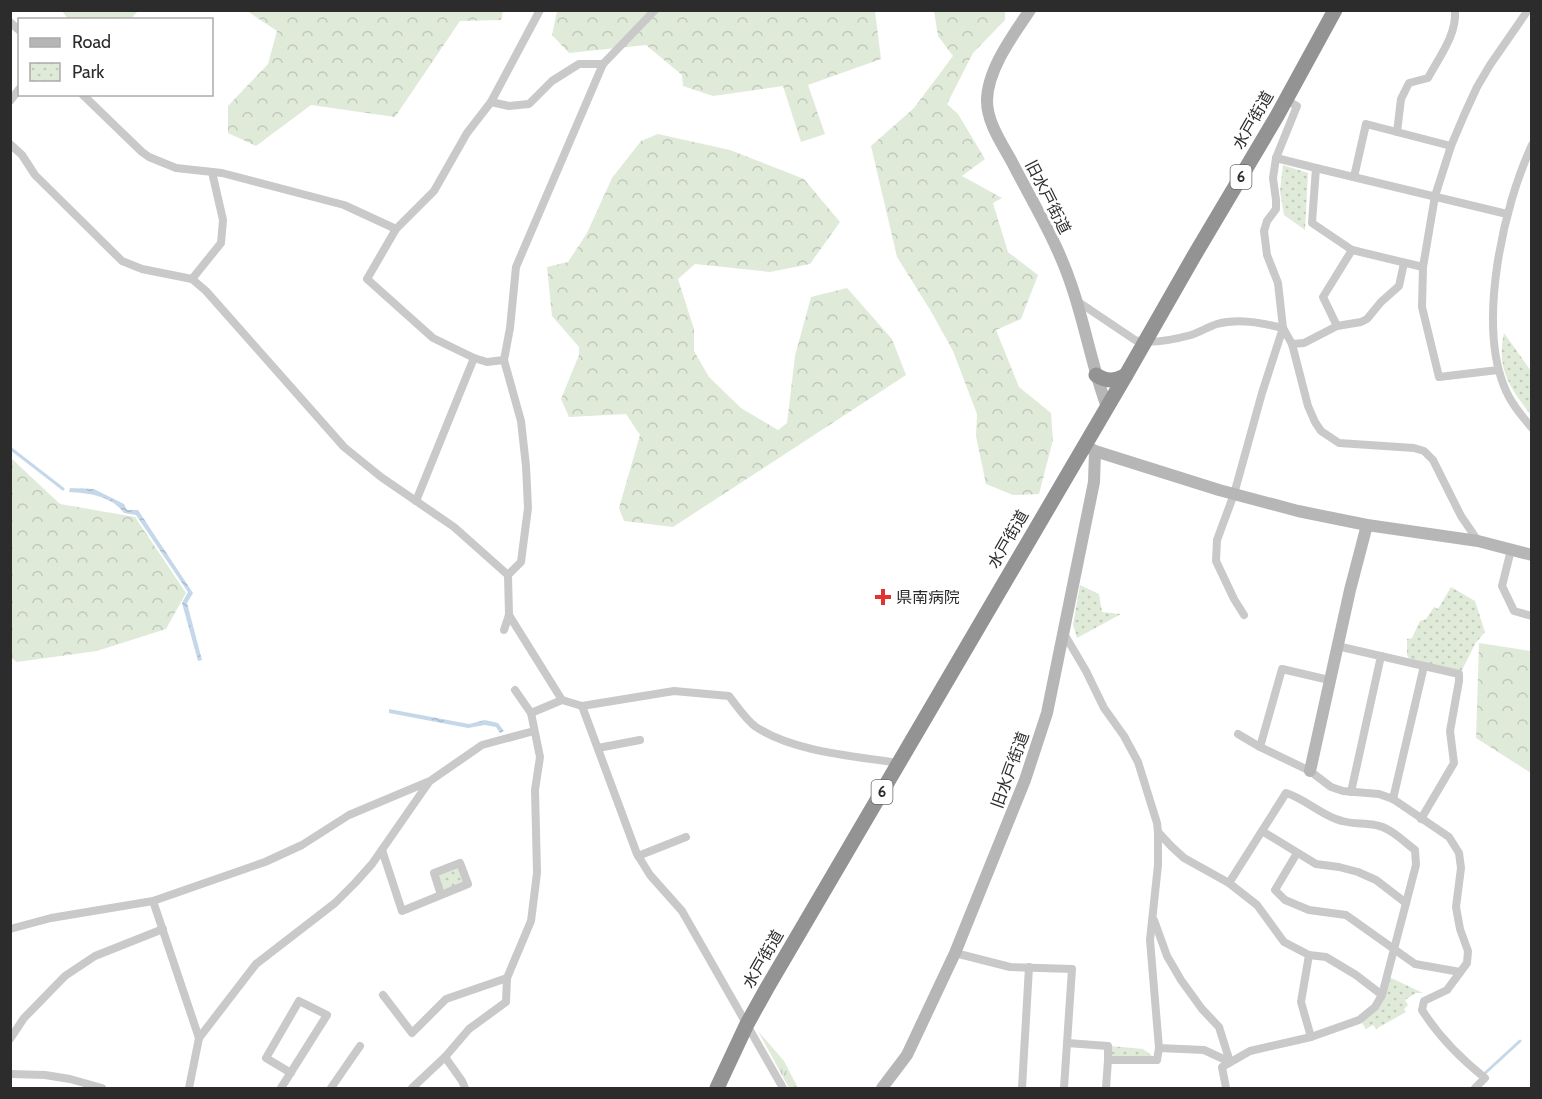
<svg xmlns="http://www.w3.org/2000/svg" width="1542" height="1099" viewBox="0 0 1542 1099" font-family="Cabin,'Noto Sans JP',sans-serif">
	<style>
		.grass { fill: url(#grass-tufts) }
		.forest { fill: url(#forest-crowns) }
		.park { fill: url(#park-dots) }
		.water { fill: url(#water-ripples) }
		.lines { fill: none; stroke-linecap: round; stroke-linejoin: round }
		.stream { stroke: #c5d8ea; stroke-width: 3 }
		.street { stroke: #c9c9c9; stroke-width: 8 }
		.secondary { stroke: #b6b6b6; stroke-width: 12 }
		.highway { stroke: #939393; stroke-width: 15 }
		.poi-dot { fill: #e3332e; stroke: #fff; stroke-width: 2 }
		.labels { text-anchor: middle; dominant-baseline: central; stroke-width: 6; stroke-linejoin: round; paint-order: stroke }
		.shield { fill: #fff; stroke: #6b6b6b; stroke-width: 1.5 }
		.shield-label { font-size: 15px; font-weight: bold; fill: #2c2c2c }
		.street-label { font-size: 16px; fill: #2c2c2c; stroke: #fff }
		.poi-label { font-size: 16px; fill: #2c2c2c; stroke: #fff; text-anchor: start }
	</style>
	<defs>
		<pattern id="grass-tufts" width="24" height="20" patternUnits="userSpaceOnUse" patternTransform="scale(1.5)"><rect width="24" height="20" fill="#e0ead9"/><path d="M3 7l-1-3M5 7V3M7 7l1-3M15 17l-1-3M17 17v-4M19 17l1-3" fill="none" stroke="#c0c9ba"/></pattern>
		<pattern id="forest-crowns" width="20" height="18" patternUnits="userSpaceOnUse" patternTransform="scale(1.5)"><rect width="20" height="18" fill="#e0ead9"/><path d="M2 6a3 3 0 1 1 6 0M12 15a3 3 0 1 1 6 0" fill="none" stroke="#c0c9ba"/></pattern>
		<pattern id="park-dots" width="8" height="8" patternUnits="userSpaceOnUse" patternTransform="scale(1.5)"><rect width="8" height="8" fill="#e0ead9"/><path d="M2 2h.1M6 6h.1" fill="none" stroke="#c0c9ba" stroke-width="1.8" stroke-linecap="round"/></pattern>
		<pattern id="water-ripples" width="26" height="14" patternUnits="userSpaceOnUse" patternTransform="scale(1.5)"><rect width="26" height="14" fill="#c5d8ea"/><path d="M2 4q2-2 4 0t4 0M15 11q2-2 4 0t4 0" fill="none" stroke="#a9bac9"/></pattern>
	</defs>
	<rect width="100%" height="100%" fill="#fff"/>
	<path class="grass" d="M758,1031L784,1061L798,1088H789Z"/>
	<g class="forest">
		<path d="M62,11H138L130,20L68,19Z"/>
		<path d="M247,11H503L501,20L460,21L395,117L311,105L256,146L228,133V106L268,64L277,31Z"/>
		<path d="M557,11H875L881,59L808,85L825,134L801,142L783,86L713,96L683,86L682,75L646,45L569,53L552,35Z"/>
		<path d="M934,11H1005V20L973,53L947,104L958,114L985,159L962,176L1002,198L993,203L1008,252L1038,275L1021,319L996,330L1019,387L1051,413L1053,440L1039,494L1013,495L986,484L976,436L977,414L953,351L932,313L897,257L871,146L914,108L953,56L938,36Z"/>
		<path d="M658,134L730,150L804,179L840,222L810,264L770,272L695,264L678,279L694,329V351L709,377L741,408L778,430L787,423L795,356L811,297L847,288L892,339L906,375L673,527L624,521L619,508L640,435L626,414L569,417L561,399L579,355V347L552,316L547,267L568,262L587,233L612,178L641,141Z"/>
		<path d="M11,458L60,504L135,517L186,593L166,629L97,651L17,662L11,658Z"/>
		<path d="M1479,643L1531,651V773L1476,738Z"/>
	</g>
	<g class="park">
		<path d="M1283,165L1308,173L1305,230L1284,215L1280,191Z"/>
		<path d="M1504,333L1531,371V415C1510,388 1496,369 1504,333Z"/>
		<path d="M1080,585L1099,594L1102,612L1121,614L1077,638L1073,625Z"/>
		<path d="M1451,587L1475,601L1485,632L1475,644L1461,672L1411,661L1407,655V639L1412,638L1420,621L1426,619L1434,607L1438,609Z"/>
		<path d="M459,865L466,883L442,893L437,873Z"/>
		<path d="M1389,977L1423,993H1416L1405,1000L1408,1005L1404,1009L1406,1012L1376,1029L1373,1025L1366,1029L1362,1023Z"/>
		<path d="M1111,1046L1143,1049L1155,1058H1110Z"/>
	</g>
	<g class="water">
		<path d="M70,488L94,489L124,504L127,510H138L193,593L187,603L202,660L198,661L182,603L188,592L136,515L124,513C112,496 89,493 69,492Z"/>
		<path d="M389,709L469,724L485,720L498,723L504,731L500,733L496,727L485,725L468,728L389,713Z"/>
	</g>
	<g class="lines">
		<g class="stream">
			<path d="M10,448L63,489"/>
			<path d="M1483,1075L1520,1041"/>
		</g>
		<g class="street">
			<path d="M10,22L20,31"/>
			<path d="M82,94L142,152L149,157L176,168L222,173L344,205L396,229"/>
			<path d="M10,101L20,88"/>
			<path d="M491,102L509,106L529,104L552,81L579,64H603"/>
			<path d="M1397,132L1401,99L1409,83L1428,78C1439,57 1457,35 1455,10"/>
			<path d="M10,144L22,155L35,175L122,261L142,269L192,279L206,291L344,447L381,477L454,527L508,575"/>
			<path d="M1532,145C1503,207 1478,321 1504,386C1510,402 1521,415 1532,428"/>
			<path d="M1276,158L1316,168"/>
			<path d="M1354,177L1366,124L1451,146"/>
			<path d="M1423,267L1352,250L1312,223L1316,168L1507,214"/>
			<path d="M192,279L221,243L223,220L212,172"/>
			<path d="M1077,301L1135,340C1150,345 1176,339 1191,335C1200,332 1208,327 1217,324C1238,318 1262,323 1283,328L1292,344L1308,406L1315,422L1321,431L1339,443L1414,448L1424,451L1433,460L1461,516L1478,541"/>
			<path d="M1337,326L1323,297L1352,250"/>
			<path d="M1292,344L1304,343L1337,326L1361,322L1367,319L1381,302L1399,286L1404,263"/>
			<path d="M504,360L487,362L474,358L433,338L367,279L396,229L434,191L467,133L491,102L540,10"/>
			<path d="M1498,370L1439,377L1422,307L1423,267L1435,196L1451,146L1465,113L1477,87L1490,65L1528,10"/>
			<path d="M416,501L474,358"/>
			<path d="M1511,550L1502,586L1514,611L1532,616"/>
			<path d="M509,615L562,700L582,706L637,854L650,875L682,911L783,1088"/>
			<path d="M1244,615L1234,599L1216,561L1217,540L1234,494L1262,393L1283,328L1278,283L1267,255L1264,231L1267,221L1276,209V200L1273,178L1276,158L1297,106L1286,100"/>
			<path d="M504,630L509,615L508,575L521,562L528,508L526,466L521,421L504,360L510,328L516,267L603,64L655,10"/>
			<path d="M1063,632L1086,671L1104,708L1124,736L1138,762L1157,823L1158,832V865L1150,940L1159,1048"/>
			<path d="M1337,646L1459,674V681L1450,731L1454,763L1421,819"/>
			<path d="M1329,680L1282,669L1260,747L1310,771L1331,787L1343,791L1379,794L1393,799L1449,837L1459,853L1461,868L1456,907L1460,929L1468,951L1467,963L1447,990L1424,1001L1422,1010C1439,1037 1460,1058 1485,1078L1475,1088"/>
			<path d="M582,706L674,691L729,696C737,706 746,720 756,727C794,752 854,756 898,763"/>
			<path d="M531,713L562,700"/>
			<path d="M1238,734L1260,747"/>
			<path d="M598,748L640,740"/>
			<path d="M1351,792L1381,656"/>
			<path d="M1393,799L1424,666"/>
			<path d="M1262,831L1316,864L1339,867L1358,872L1376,880L1406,903"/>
			<path d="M1158,832L1171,846L1184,858L1229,883"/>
			<path d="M382,850L402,911L468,884L460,863L434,873L441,895"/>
			<path d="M1297,853L1275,890L1285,900L1309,910L1346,915L1415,964L1460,972"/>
			<path d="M638,856L686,837"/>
			<path d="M153,901L199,1038"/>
			<path d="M1154,920L1167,956L1181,980L1202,1009L1219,1027L1230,1062"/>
			<path d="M10,929L51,918L153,901L265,862L302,845L349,815L430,781L482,745L534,731"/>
			<path d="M955,953L1010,967L1072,969L1064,1088"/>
			<path d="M1309,955L1301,1002L1311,1037"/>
			<path d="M383,995L412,1033L446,999L507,978"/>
			<path d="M10,1039L24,1018L65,976L95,956L163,929"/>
			<path d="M1067,1043L1108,1046V1060H1157L1159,1048L1204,1050L1230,1062"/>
			<path d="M445,1057L462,1081L465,1088"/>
			<path d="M10,1074L45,1075L70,1079L102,1088"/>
			<path d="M189,1088L199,1038L256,964L335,903L355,883L372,864L429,782"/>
			<path d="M281,1088L327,1015L299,1001L266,1058L291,1073"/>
			<path d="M331,1088L360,1046"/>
			<path d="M412,1088L445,1057L469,1029L506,1002L507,978L531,921L537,873L535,790L540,757L531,713L515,690"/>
			<path d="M1022,1088L1029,967"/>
			<path d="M1106,1088L1108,1060"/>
			<path d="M1226,1088L1222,1067L1250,1051L1311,1037L1359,1020L1375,1007L1382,995L1416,865L1415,850C1403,841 1390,827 1375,825C1364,823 1352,824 1342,821C1322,816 1306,799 1286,793L1229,883L1257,905L1284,942L1309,955L1326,957L1356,975L1382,995"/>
		</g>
		<g class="secondary">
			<path d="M1030,10C1013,35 987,70 987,101C987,123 1003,145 1013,164C1033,203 1057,242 1071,284C1085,324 1092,367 1107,407"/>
			<path d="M1095,451L1219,490L1298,511L1367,525L1478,541L1532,555"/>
			<path d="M1310,771L1350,590L1367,525"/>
			<path d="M882,1088L907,1055L955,953L1025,780L1047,713L1094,482L1095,451L1084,445"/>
		</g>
		<g class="highway">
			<path d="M1096,375C1107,382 1115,381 1126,375"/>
			<path d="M717,1088L747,1024L767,988L1126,375L1194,256L1277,116L1335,10"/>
		</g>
	</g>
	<path class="poi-dot" d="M880 588h6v6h6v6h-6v6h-6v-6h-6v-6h6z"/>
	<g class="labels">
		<g class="shield">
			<rect x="1230.5" y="165" width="21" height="24" rx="4.5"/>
			<rect x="871.5" y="780" width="21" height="24" rx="4.5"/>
		</g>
		<g class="shield-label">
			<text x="1241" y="177">6</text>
			<text x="882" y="792">6</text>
		</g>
		<g class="street-label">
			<text transform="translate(1253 120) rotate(-60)">水戸街道</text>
			<text transform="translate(1048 197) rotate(63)">旧水戸街道</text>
			<text transform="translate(1008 539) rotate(-60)">水戸街道</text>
			<text transform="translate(1010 770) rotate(-70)">旧水戸街道</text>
			<text transform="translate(763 959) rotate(-60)">水戸街道</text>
		</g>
		<g class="poi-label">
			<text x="896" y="597">県南病院</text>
		</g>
	</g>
	<rect width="1542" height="1099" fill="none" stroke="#2c2c2c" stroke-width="24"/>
	<rect x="18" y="18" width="195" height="78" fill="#ffffff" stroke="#ababab" stroke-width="1.5"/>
	<rect x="30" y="38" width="30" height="9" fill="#b6b6b6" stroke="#ababab" stroke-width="1.5"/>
	<text x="72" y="48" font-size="18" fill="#2c2c2c">Road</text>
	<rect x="30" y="63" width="30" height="18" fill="url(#park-dots)" stroke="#ababab" stroke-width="1.5"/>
	<text x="72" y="78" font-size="18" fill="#2c2c2c">Park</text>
</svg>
